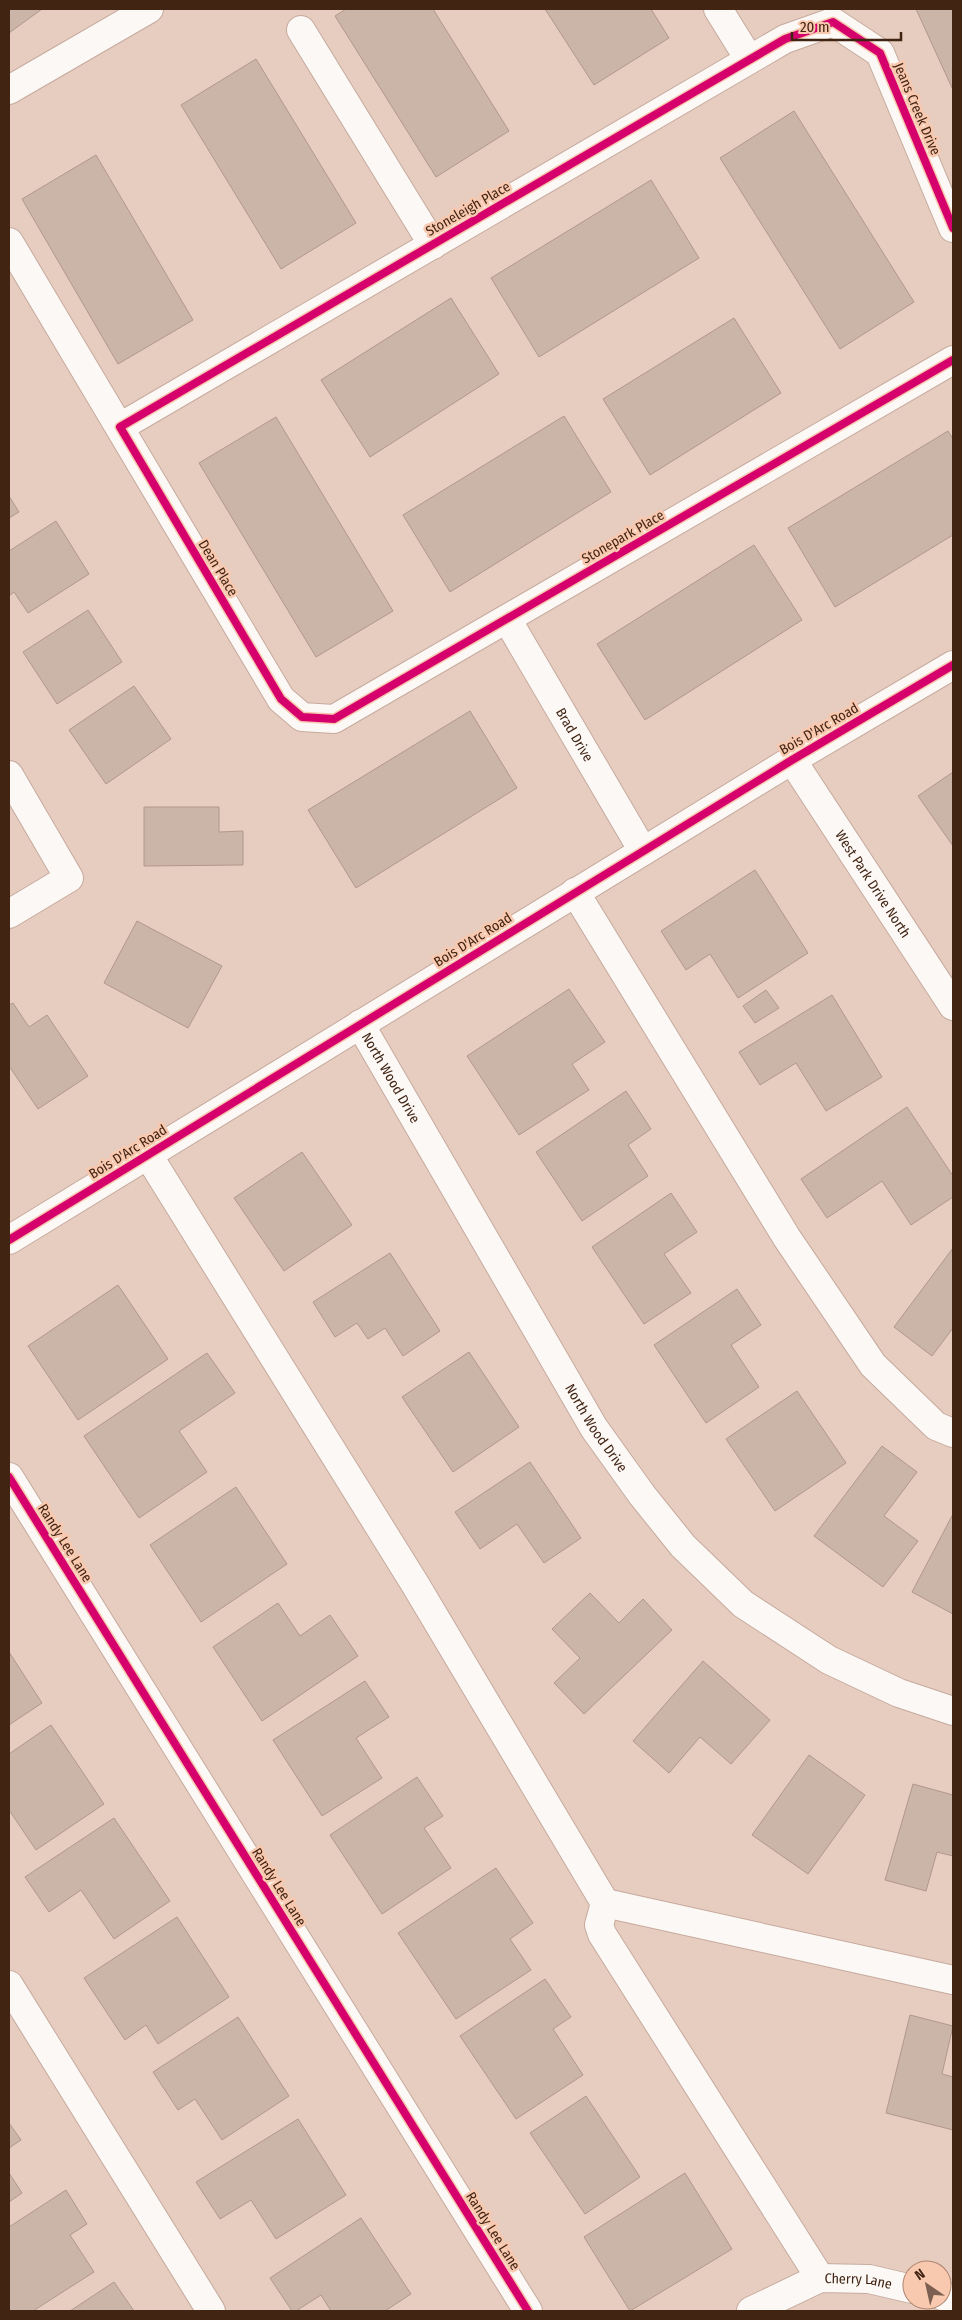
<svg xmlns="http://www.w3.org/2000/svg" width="962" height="2320" viewBox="0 0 962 2320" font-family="'Fira Sans Condensed',sans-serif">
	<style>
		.building { fill: #cbb4a8; stroke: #b1988a }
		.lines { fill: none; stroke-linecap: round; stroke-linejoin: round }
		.minor-casing { stroke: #c6aa9d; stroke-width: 30 }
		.minor { stroke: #fbf8f6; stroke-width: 28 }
		.cycleway-casing { stroke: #f8c8af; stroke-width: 11 }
		.cycleway { stroke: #d6006c; stroke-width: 8 }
		.labels { text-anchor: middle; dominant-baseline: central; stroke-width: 5; stroke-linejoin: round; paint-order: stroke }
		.street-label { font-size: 14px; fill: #422413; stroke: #f8c8af }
	</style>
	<rect width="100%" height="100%" fill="#e7cdc0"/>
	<g class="building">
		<path d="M9,9H42L9,33Z"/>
		<path d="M346,9H433L509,131L436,177L335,16Z"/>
		<path d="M545,9H651L669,38L594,85Z"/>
		<path d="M916,9H953V90Z"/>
		<path d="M256,59L356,223L281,269L181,105Z"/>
		<path d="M794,111L914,302L840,349L720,158Z"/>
		<path d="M96,155L193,320L118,364L22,199Z"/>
		<path d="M651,180L699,258L539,357L491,278Z"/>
		<path d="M451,298L499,374L370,457L321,380Z"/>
		<path d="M734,318L781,393L650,475L603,399Z"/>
		<path d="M564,416L611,492L450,592L403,515Z"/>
		<path d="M276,417L393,611L316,657L199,463Z"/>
		<path d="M948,431L953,439V535L835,607L788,528Z"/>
		<path d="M9,496L19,512L9,518Z"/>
		<path d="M56,521L89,574L28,613L14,592L9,596V551Z"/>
		<path d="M754,545L802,620L645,720L597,644Z"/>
		<path d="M88,610L122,662L57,704L23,652Z"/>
		<path d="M134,686L171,739L106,784L69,730Z"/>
		<path d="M470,711L517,788L356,888L308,810Z"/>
		<path d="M953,772V846L918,796Z"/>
		<path d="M144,807H219V832L243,831V865L144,866Z"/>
		<path d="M755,870L808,953L738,998L710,954L686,970L661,931Z"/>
		<path d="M137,921L222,966L188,1028L104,983Z"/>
		<path d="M569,989L605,1042L572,1064L589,1090L519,1135L467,1056Z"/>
		<path d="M766,990L779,1008L755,1023L743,1006Z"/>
		<path d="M832,995L882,1077L826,1111L796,1063L760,1085L739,1052Z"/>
		<path d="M13,1003L29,1027L47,1015L88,1076L38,1109L9,1066V1005Z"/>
		<path d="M626,1091L651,1129L628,1145L648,1176L582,1221L536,1152Z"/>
		<path d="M907,1107L953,1176V1197L911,1225L882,1181L827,1218L801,1179Z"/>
		<path d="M302,1152L352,1225L284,1271L234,1198Z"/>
		<path d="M671,1193L697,1232L664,1254L691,1293L644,1324L592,1247Z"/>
		<path d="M953,1248V1328L932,1356L894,1327Z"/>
		<path d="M390,1253L440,1331L403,1356L385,1328L368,1339L357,1323L335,1337L313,1302Z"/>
		<path d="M118,1285L168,1359L78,1420L28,1346Z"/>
		<path d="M737,1289L761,1325L731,1345L759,1387L706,1423L654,1345Z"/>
		<path d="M469,1352L519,1427L453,1472L402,1397Z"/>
		<path d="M207,1353L235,1393L179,1431L207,1472L139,1518L84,1436Z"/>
		<path d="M797,1391L846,1463L775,1511L726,1439Z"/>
		<path d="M882,1446L917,1472L884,1516L918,1541L883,1587L814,1536Z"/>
		<path d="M530,1462L581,1538L544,1563L517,1524L480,1549L455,1512Z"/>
		<path d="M236,1487L287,1564L201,1622L150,1545Z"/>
		<path d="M953,1514V1614L912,1592Z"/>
		<path d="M590,1593L619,1623L643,1599L672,1630L584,1714L554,1683L580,1658L552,1629Z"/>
		<path d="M278,1603L300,1636L330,1615L358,1656L262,1721L213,1647Z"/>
		<path d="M9,1652L42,1703L9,1725Z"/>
		<path d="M703,1661L770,1720L731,1764L700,1737L669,1773L633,1741Z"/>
		<path d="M365,1681L389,1717L356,1738L382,1778L322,1816L273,1740Z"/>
		<path d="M51,1725L104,1804L36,1850L9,1810V1754Z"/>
		<path d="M809,1755L865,1795L808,1874L752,1835Z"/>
		<path d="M417,1777L443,1816L424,1828L451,1868L382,1914L330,1835Z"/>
		<path d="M913,1784L953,1795V1856L937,1852L926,1891L885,1880Z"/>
		<path d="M114,1818L170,1901L114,1939L81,1890L49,1912L25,1877Z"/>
		<path d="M496,1868L533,1923L510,1939L531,1970L456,2019L398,1933Z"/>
		<path d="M177,1917L229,1997L158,2044L146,2025L125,2040L84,1978Z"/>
		<path d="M545,1979L571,2017L553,2029L583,2075L516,2119L460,2036Z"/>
		<path d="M910,2015L953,2026L942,2074L953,2077V2130L886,2113Z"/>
		<path d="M238,2017L289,2096L222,2140L195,2099L178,2110L153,2072Z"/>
		<path d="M586,2096L640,2177L585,2214L530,2133Z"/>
		<path d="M298,2119L346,2195L276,2239L251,2200L220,2219L196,2182Z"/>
		<path d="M9,2123L21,2140L9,2148Z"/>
		<path d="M9,2173L22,2193L9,2202Z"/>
		<path d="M685,2173L732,2249L630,2311L584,2237Z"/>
		<path d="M66,2190L87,2224L70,2235L94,2272L33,2311H9V2227Z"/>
		<path d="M361,2218L411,2294L385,2311H331L321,2295L296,2311H292L270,2278Z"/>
		<path d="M114,2282L134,2311H70Z"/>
	</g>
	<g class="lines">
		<g class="minor-casing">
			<g id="minor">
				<path d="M718,9L749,59"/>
				<path d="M301,30L433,245"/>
				<path d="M9,90L149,9"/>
				<path d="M9,242L281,699L302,717L334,719L953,360"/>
				<path d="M120,427L785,39L833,22L880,53L953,228"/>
				<path id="s1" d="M507,619L643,851"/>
				<path id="s2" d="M792,760L953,1006"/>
				<path d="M9,775L69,878L9,914"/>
				<path d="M575,892L787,1238L873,1365L936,1426L953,1433"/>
				<path id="s3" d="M360,1024L594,1428L642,1495L683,1546L743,1604L829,1660L899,1693L953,1711"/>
				<path d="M148,1155L415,1584L605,1903L953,1980"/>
				<path d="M9,1240L792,760L953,665"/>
				<path d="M9,1477L528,2311"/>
				<path d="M605,1903L599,1925L602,1934L820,2278"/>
				<path d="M9,1985L211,2311"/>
				<path d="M942,2296L953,2299"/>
				<path id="s4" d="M751,2311L820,2278L869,2279L912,2289"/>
			</g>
		</g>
		<use href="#minor" class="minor"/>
		<g class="cycleway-casing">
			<g id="cycleway">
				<path d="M953,228L880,53L833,22L785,39L120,427L281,699L302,717L334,719L953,360"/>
				<path d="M9,1240L792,760L953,665"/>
				<path d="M9,1477L528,2311"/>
			</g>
		</g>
		<use href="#cycleway" class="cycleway"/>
	</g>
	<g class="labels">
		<g class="street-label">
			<text transform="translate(917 109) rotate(67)">Jeans Creek Drive</text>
			<text transform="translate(468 209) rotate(-30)">Stoneleigh Place</text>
			<text transform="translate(623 537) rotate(-30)">Stonepark Place</text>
			<text transform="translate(218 568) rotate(59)">Dean Place</text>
			<text transform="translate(819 729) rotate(-30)">Bois D'Arc Road</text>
			<text stroke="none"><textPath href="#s1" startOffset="134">Brad Drive</textPath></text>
			<text stroke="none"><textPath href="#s2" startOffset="148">West Park Drive North</textPath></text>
			<text transform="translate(473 940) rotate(-32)">Bois D'Arc Road</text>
			<text stroke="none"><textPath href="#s3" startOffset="62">North Wood Drive</textPath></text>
			<text transform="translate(128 1152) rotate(-32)">Bois D'Arc Road</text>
			<text stroke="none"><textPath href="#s3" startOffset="468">North Wood Drive</textPath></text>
			<text transform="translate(65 1543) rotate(58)">Randy Lee Lane</text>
			<text transform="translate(279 1887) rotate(58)">Randy Lee Lane</text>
			<text transform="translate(493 2231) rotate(58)">Randy Lee Lane</text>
			<text stroke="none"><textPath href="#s4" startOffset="115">Cherry Lane</textPath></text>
		</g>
	</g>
	<rect width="962" height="2320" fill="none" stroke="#422413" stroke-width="20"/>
	<g transform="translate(927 2285) rotate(326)"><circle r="24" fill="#f8c8af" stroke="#af8671"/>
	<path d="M0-4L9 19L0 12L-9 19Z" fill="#7c5f50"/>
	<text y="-8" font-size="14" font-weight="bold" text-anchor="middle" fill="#422413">N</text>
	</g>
	<path d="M792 32v8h109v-8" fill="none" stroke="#422413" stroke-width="2.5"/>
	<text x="800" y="32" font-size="15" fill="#422413" stroke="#f8c8af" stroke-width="4" paint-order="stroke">20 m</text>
</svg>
